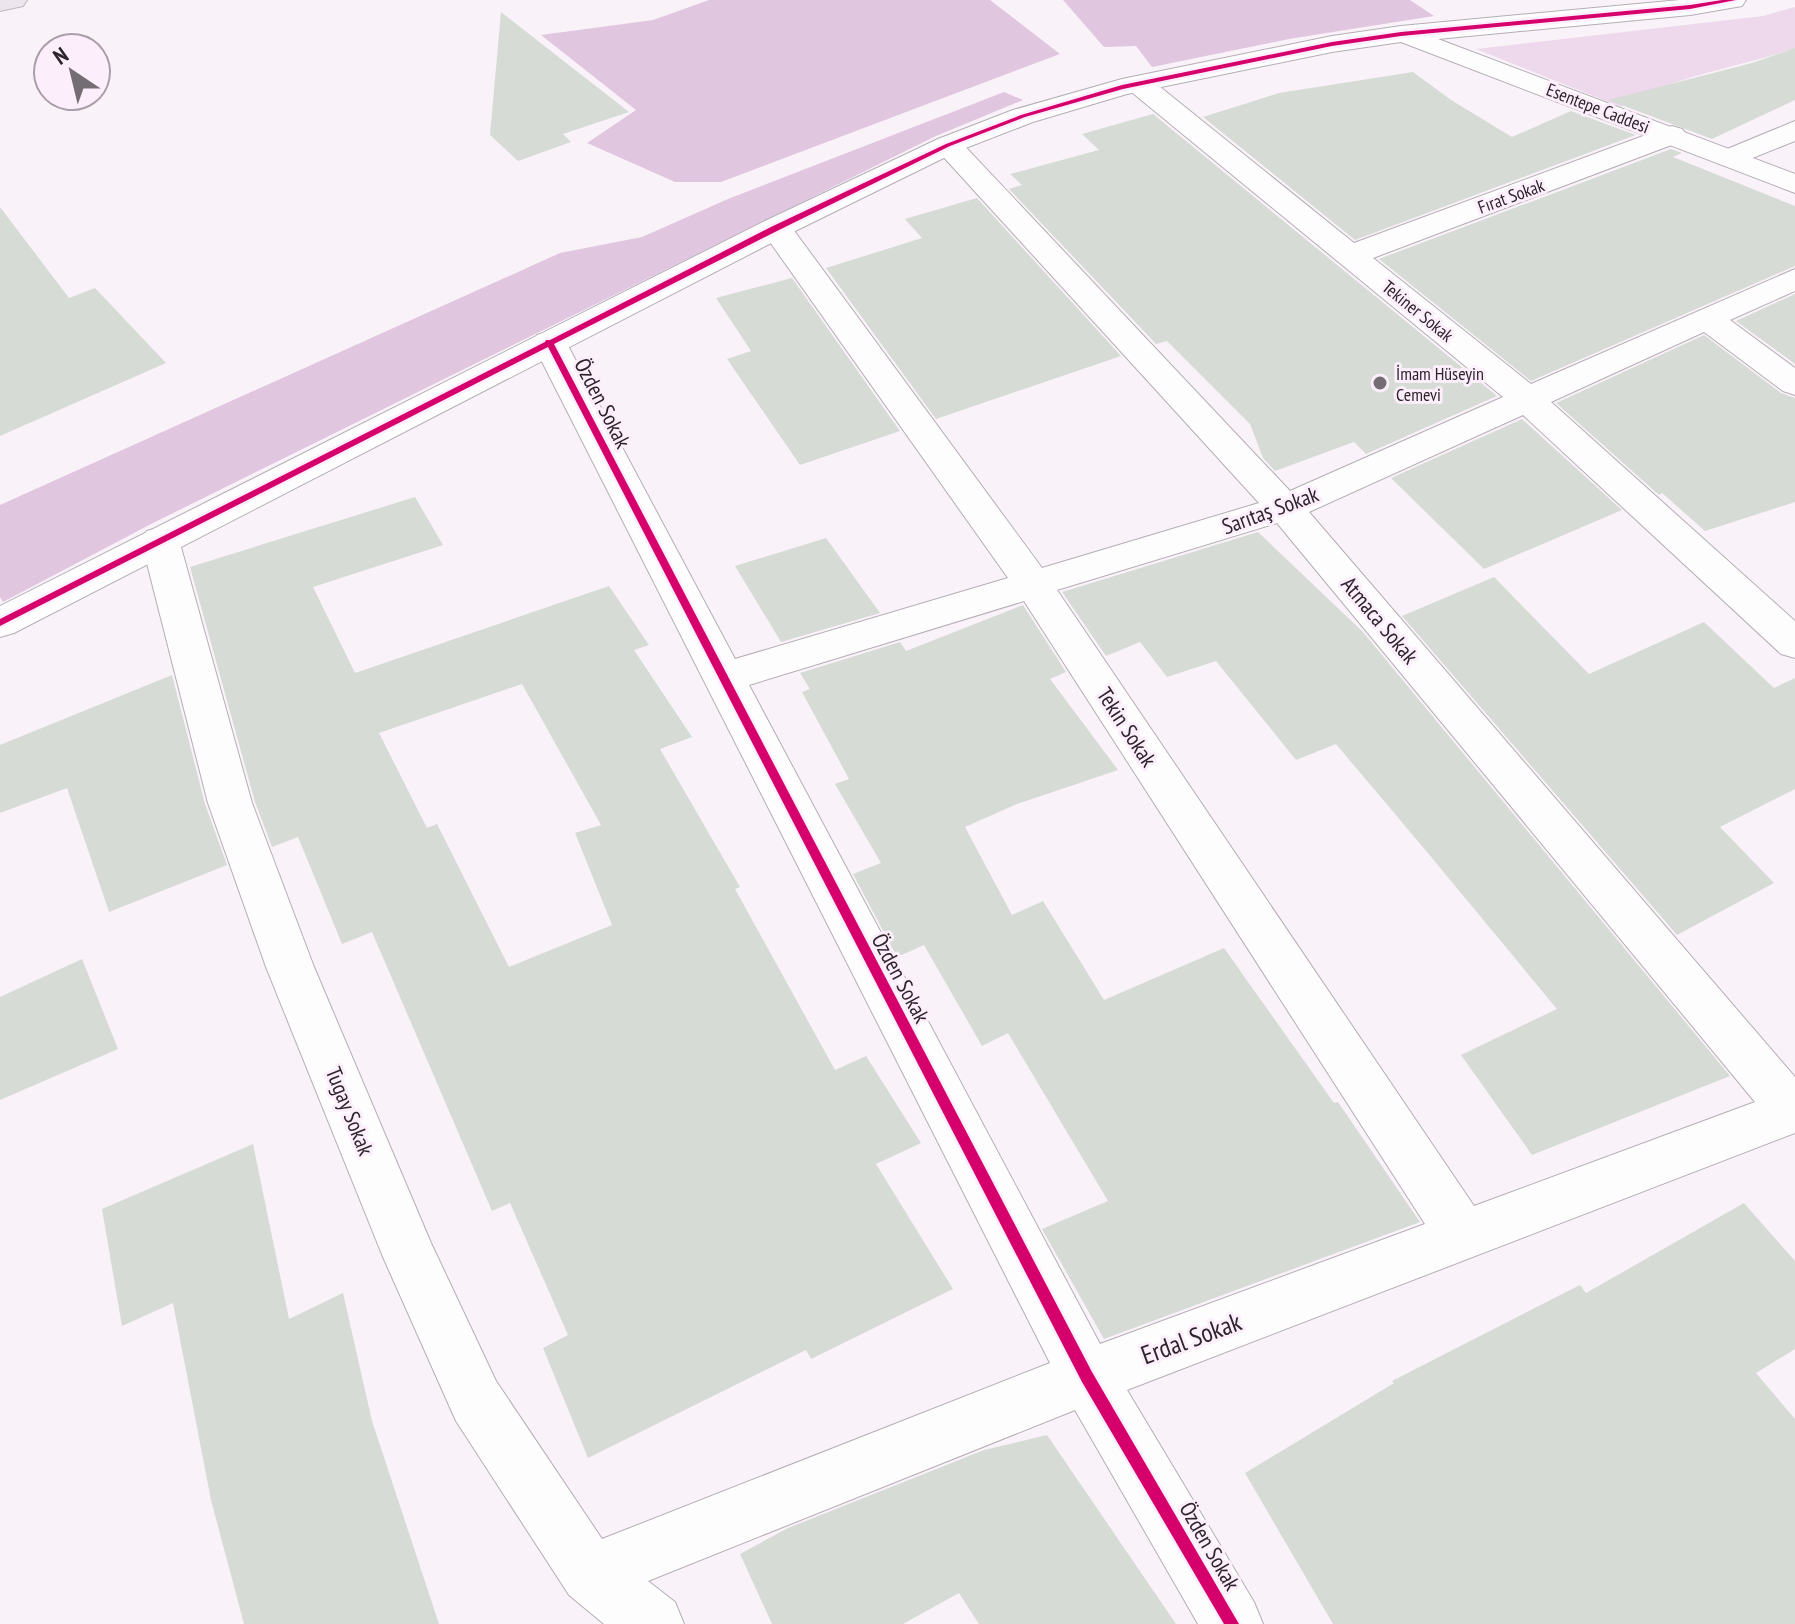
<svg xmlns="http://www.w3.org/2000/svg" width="1795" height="1624" viewBox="0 0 1795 1624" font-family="'PT Sans Narrow',sans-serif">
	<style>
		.green { fill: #edd9eb }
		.forest { fill: #e1c6df }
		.building { fill: #d6dbd6; fill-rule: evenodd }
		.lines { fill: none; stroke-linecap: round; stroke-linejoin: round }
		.street-casing { stroke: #b4aeb4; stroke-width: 2 }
		.secondary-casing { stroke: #b4aeb4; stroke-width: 2 }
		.highway-casing { stroke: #c2b7c1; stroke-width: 2 }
		.street { fill: #fefdfe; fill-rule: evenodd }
		.secondary { fill: #fefdfe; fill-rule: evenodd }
		.highway { fill: #ede5ed; fill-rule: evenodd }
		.cycleway-casing { stroke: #fdeefc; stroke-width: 5 }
		.cycleway { fill: #d6006c; fill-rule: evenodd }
		.poi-dot { fill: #746d74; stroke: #fdeefc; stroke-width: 3 }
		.labels { text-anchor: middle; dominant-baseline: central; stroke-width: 6; stroke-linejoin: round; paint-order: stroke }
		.far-street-label { font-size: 18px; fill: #2c252c; stroke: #fdeefc }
		.far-poi-label { font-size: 18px; fill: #2c252c; stroke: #fdeefc; text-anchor: start }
		.street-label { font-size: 22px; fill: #2c252c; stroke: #fdeefc }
		.near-street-label { font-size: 26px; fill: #2c252c; stroke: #fdeefc }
	</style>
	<rect width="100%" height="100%" fill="#faf2f9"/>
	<path class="green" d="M1795,7V48C1742,67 1666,77 1621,107L1476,49L1763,16Z"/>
	<g class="forest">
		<path d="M709,0H990L1060,54L721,182H675L587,143L636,110L541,35L653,20Z"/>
		<path d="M1063,0H1410L1434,16L1289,39L1152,67L1136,46L1104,47Z"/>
		<path d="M1004,92L1023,100L936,136L153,523L3,602L0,597V505L560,253L642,237L728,199Z"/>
	</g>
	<g class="building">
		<path d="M501,12L629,112L563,134L571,142L518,161L490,135Z"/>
		<path d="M1795,48V100L1712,139L1608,100L1752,63Z"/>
		<path d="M1413,72L1451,100L1512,137L1571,111L1636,135L1355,240L1203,117L1279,93Z"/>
		<path d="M1153,114L1497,396L1366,454L1354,442L1275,471L1263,458L1250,424L1167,341L1156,344L1009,189L1022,185L1010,174L1099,150L1082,134Z"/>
		<path d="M1671,149L1682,153L1673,157L1795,206V266L1531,381L1379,259Z"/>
		<path d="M977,198L1121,356L936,419L826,268L922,238L905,219Z"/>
		<path d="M0,207L69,298L95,288L166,363L0,436Z"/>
		<path d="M792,278L900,431L800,465L727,359L751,351L716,298Z"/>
		<path d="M1795,294V364L1736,321Z"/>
		<path d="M1704,335L1781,393L1795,398V502L1705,531L1662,493L1659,495L1556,403Z"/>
		<path d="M1522,419L1622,510L1484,569L1391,478Z"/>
		<path d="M415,497L443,545L313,587L355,673L609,586L649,645L634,650L692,737L660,749L740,887L735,889L835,1070L866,1056L921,1143L876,1164L953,1289L811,1359L806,1350L588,1458L543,1348L568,1335L510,1203L492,1211L372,932L342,944L298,837L272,847L255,802L190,567ZM522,684L601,825L575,833L612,925L509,967L437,824L427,828L379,733Z"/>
		<path d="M1258,532L1363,632L1730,1076L1532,1155L1461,1055L1557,1009L1427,852L1336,744L1296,760L1216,661L1167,677L1140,642L1106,656L1062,592Z"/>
		<path d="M826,538L880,613L781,642L735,566Z"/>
		<path d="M1494,577L1589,674L1704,622L1774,688L1795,678V789L1720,827L1774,883L1677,935L1402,616Z"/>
		<path d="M1023,605L1066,672L1050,679L1118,770L1017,804L965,827L1012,915L1043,901L1104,1000L1224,948L1334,1103L1338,1102L1420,1222L1104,1339L1042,1229L1108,1201L1008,1033L982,1046L924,945L897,957L853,874L881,863L835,784L849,779L802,692L810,689L800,673L900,642L906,651Z"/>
		<path d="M172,675L205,804L227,865L109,912L67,788L0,813V745Z"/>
		<path d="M82,959L118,1049L0,1100V997Z"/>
		<path d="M253,1144L289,1319L343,1293L372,1421L439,1624H244L211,1500L173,1303L122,1326L102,1209Z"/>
		<path d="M1744,1203L1795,1261V1349L1756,1373L1795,1419V1624H1333L1245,1473L1394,1383L1392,1381L1580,1285L1586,1293Z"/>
		<path d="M1047,1435L1176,1624H979L959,1593L903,1624H772L740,1554L788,1528L984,1450Z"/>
	</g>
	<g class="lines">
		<g class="street-casing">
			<g id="street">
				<path d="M1139,76L1149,78L1354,243L1662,129L1672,126L1682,129L1687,135L1682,141L1373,258L1531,384L1795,269V291L1730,320L1795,368V395L1783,391L1704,332L1551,402L1795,621V658L1781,654L1523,415L1309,512L1795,1077V1133L1127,1390L1254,1602L1263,1624H1198L1075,1410L648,1581L675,1602L684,1624H604L569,1595L456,1421L383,1257L266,967L208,803L141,540L147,531L160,527L173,531L179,540L252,803L314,967L431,1243L496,1381L602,1539L1050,1363L532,342L537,335L549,332L561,335L566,342L735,659L1008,578L760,228L765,221L776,219L787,221L1042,568L1259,503L938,151L933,145L938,139L948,136L958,139L1290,491L1503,397L1129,90L1125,84L1129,78ZM1277,523L1755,1102L1474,1206L1057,590ZM1024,601L1425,1224L1100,1344L749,685Z"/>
				<path d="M1795,121V141L1730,167L1720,164L1715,158L1720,152Z"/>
			</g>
		</g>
		<g class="secondary-casing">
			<path id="secondary" d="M1680,0H1746L1742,6L1690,15L1438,39L1795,174V193L1401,42L1332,52L1127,94L1033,122L958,151L787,235L14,633L0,637V606L765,221L938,139L1013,110L1122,79L1332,36L1401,26Z"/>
		</g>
		<g class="highway-casing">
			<path id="highway" d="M0,0H27L23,6L0,11Z"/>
		</g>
		<use href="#street" class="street"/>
		<use href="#secondary" class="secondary"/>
		<use href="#highway" class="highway"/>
		<g class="cycleway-casing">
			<path id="cycleway" d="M1722,0H1736L1690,9L1401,36L1332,46L1123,89L1025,117L950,146L779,230L554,344L1092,1372L1239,1624H1224L1082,1382L548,347L0,626V619L545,342L546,340H550L773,226L946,144L1021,115L1122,85L1332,42L1401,32L1690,5Z"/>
		</g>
		<use href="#cycleway" class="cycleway"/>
	</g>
	<circle class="poi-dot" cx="1380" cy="383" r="8"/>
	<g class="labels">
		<g class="far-street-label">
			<text transform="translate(1598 108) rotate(21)">Esentepe Caddesi</text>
			<text transform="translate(1511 196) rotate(-20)">Fırat Sokak</text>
			<text transform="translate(1418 311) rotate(39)">Tekiner Sokak</text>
		</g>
		<g class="far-poi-label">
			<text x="1396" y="373">İmam Hüseyin<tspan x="1396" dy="21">Cemevi</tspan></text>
		</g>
		<g class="street-label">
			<text transform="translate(603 403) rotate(63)">Özden Sokak</text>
			<text transform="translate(1270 510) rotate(-20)">Sarıtaş Sokak</text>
			<text transform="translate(1380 620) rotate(50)">Atmaca Sokak</text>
			<text transform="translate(1127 727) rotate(57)">Tekin Sokak</text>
			<text transform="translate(901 978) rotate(62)">Özden Sokak</text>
			<text transform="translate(350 1111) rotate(68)">Tugay Sokak</text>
			<text transform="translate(1210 1546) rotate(60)">Özden Sokak</text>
		</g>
		<g class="near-street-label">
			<text transform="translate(1191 1338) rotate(-20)">Erdal Sokak</text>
		</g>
	</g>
	<g transform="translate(72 72) rotate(325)"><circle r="38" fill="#fdeefc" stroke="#a99ea9" stroke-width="2"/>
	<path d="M0-6L14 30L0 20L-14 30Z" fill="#746d74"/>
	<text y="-12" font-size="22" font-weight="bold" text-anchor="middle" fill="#2c252c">N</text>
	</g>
</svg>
